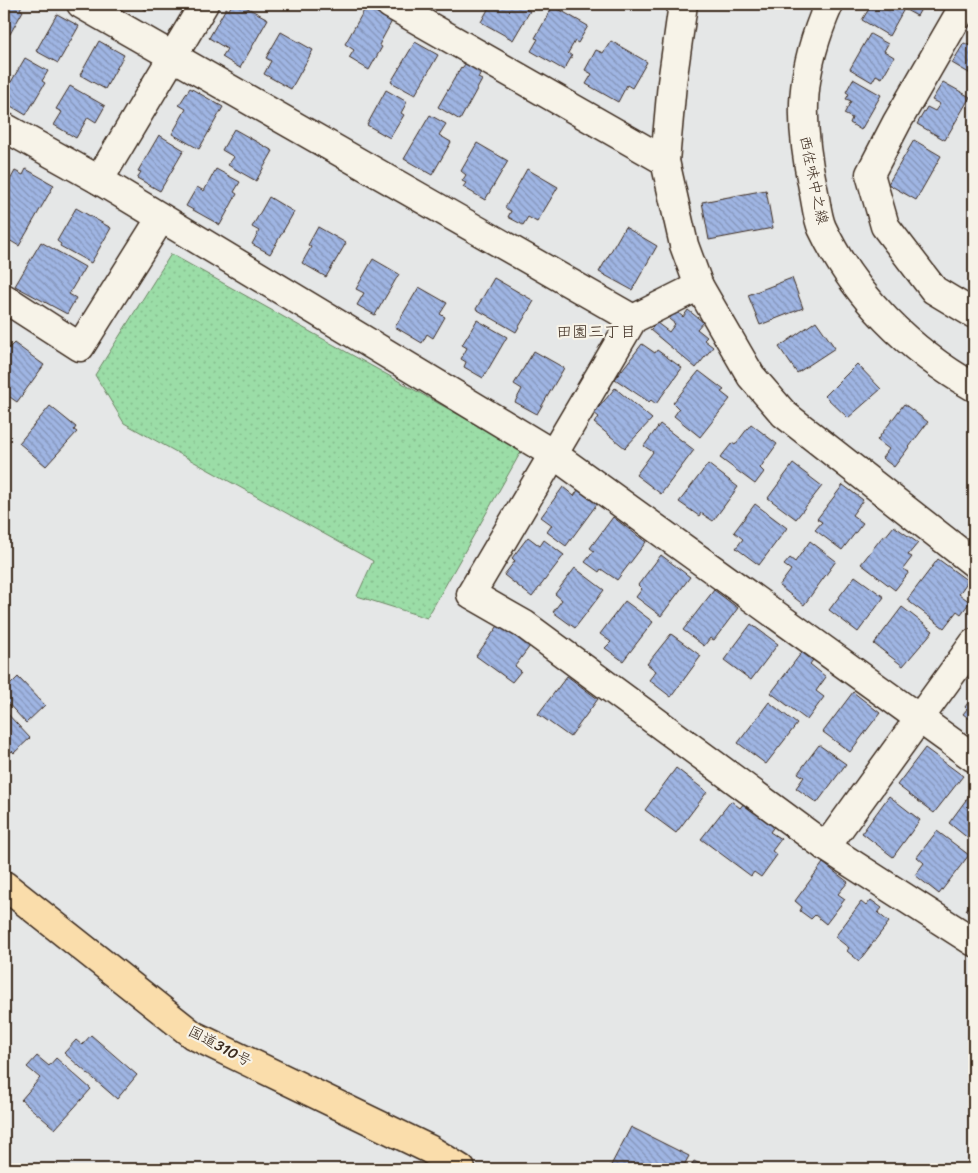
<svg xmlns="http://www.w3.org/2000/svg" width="978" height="1173" viewBox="0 0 978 1173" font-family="Sriracha,'Klee One',sans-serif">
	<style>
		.park { fill: url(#park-dots); stroke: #6b8462 }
		.building { fill: url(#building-back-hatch); stroke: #3b2a1e }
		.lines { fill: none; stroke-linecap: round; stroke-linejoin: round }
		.minor-casing { stroke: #3b2a1e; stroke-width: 31 }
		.secondary-casing { stroke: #3b2a1e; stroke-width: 31 }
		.trunk-casing { stroke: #3b2a1e; stroke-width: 31 }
		.minor { stroke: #f7f3e8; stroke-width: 28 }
		.secondary { stroke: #f7f3e8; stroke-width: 28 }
		.trunk { stroke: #faddab; stroke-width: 28 }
		.labels { text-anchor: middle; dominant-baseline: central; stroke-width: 4.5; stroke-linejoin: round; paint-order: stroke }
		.street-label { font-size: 15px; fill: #3b2a1e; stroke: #f7f3e8 }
		.neighbourhood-label { font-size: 16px; fill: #3b2a1e; stroke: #f7f3e8 }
	</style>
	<defs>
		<pattern id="park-dots" width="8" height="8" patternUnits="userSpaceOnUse" patternTransform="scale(1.25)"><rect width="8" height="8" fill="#9bdda7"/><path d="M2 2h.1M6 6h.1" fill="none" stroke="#86be8f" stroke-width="1.8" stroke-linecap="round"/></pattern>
		<pattern id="building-back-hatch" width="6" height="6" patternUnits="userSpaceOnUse" patternTransform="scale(1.25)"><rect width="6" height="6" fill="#9fb5e3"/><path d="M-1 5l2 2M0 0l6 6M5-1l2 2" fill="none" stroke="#8393b7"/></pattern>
	</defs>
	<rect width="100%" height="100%" fill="#e5e7e7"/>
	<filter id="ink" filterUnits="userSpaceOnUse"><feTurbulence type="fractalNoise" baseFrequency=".02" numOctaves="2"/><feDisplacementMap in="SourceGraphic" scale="10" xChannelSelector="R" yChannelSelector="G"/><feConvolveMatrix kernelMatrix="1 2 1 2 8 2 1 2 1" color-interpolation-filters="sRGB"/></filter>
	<g filter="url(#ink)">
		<path class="park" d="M171,254L522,450L427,618L357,596L373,561L124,423L95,375Z"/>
		<g class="building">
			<path d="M4,4H23L20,9L23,11L10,34L4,30Z"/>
			<path d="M135,4H149L146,10Z"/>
			<path d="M232,4H240L268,19L240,68L222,57L227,49L209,38L226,8L229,10Z"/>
			<path d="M491,4H529L526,10L530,11L513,40L481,22Z"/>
			<path d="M872,4H924L917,16L904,9L889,36L862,20Z"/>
			<path d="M553,6L588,26L578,43L575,41L568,53L572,56L564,70L531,51L538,39L535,38Z"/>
			<path d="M366,7L392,21L379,45L382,47L369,70L349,58L354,50L345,44Z"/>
			<path d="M57,14L79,26L58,63L36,51Z"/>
			<path d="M281,32L313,50L291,89L264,74L271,61L266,58Z"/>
			<path d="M870,34L888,44L884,51L894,57L882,78L876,75L872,82L850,69Z"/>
			<path d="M99,41L124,55L105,89L80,75Z"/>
			<path d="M611,41L647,62L632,88L627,85L618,102L586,84L592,74L585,70L596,50L603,53Z"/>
			<path d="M974,41V76L952,63L964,43L971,46Z"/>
			<path d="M415,42L438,55L415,95L391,82Z"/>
			<path d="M25,58L48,71L42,81L45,83L26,115L4,102V82L5,79L11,82Z"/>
			<path d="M466,63L481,72L478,78L482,80L460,120L438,107L461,67L462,68Z"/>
			<path d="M853,79L881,95L861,130L850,123L852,118L844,114L851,101L846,99L849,94L846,92Z"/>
			<path d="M943,82L970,97L945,140L917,124L927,107L935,111L940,104L932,100Z"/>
			<path d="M70,86L105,106L96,122L88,117L76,138L54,125L62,112L56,109Z"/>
			<path d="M190,88L223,107L199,149L172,134L186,109L179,105Z"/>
			<path d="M386,90L407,102L401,113L404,115L390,138L367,125Z"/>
			<path d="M430,115L446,124L439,135L451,142L432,175L404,159Z"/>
			<path d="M234,129L273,151L256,181L228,165L234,157L222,150Z"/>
			<path d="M159,135L184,150L160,191L137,178L141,172L138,171Z"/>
			<path d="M914,140L941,156L916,200L888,184Z"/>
			<path d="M477,143L508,161L485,200L463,187L466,183L462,181L466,175L461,171Z"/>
			<path d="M26,169L54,185L19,246L4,237V191L15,171L23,175Z"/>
			<path d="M216,169L240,182L234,192L237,194L220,225L186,206L197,187L204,191Z"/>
			<path d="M527,169L558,187L537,222L528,217L523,225L508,217L511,211L505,208Z"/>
			<path d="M766,190L773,228L709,240L702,202Z"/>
			<path d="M269,197L294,212L270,254L252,244L259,231L252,227Z"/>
			<path d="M76,208L111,228L91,263L60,246L61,244L57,241Z"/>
			<path d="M318,227L346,243L326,277L302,263L311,247L308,245Z"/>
			<path d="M625,227L657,246L632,290L599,272Z"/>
			<path d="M41,242L85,267L69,294L76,298L67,314L15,286Z"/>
			<path d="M373,259L399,274L375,315L357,305L364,293L356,289Z"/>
			<path d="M494,278L534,301L516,332L476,309Z"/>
			<path d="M792,278L803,308L760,325L748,295Z"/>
			<path d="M419,287L447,303L440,314L445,317L433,338L427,334L422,343L395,327Z"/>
			<path d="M688,310L703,322L697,329L707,337L704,340L713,347L696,368L650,330L657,323L669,332L675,324L669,319L676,311L683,317Z"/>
			<path d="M477,320L507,337L483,378L464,367L466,362L461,359L467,348L462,345Z"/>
			<path d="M816,321L835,348L797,373L779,347Z"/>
			<path d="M14,343L44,365L17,402L4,393V353Z"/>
			<path d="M642,344L655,353L657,350L682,368L656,404L651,400L649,402L615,379Z"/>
			<path d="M534,351L564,368L537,414L515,402L522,389L514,384Z"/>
			<path d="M857,364L881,389L848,418L825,396Z"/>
			<path d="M699,371L724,390L721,392L730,399L700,437L674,416L679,409L673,403Z"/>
			<path d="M615,388L652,419L625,448L594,423L599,417L594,413Z"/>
			<path d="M904,404L928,422L894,467L882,458L889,449L877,440Z"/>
			<path d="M50,406L76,427L74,430L77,432L46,466L19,443Z"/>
			<path d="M660,424L694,450L661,494L636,475L653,452L644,446Z"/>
			<path d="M751,424L777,444L760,468L764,472L755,484L720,458L732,443L735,445Z"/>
			<path d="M708,464L738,487L713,521L701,513L699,516L679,502Z"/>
			<path d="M793,464L822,486L796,519L768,498Z"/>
			<path d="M843,485L863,500L852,515L863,523L842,550L815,530L822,522L817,519Z"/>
			<path d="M563,487L574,496L578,490L597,504L566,546L547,532L552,525L541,517Z"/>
			<path d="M755,504L787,528L759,565L736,548L743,539L734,532Z"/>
			<path d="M613,517L646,542L617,580L601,569L599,572L585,562L594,551L590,548Z"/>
			<path d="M894,526L918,543L908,555L912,557L903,569L909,572L895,590L861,564L883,536L885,537Z"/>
			<path d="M528,537L540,546L544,540L564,555L532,597L504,575L515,561L512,558Z"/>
			<path d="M810,541L836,561L804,605L779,586L791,570L784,565L790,558L795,562Z"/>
			<path d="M661,555L690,577L661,616L636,597L642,589L638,585Z"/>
			<path d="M938,559L968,581L959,594L970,602L961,614L957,611L944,628L907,600Z"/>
			<path d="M575,568L604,590L575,628L553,612L562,600L555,594Z"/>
			<path d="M855,576L884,597L858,632L829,610Z"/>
			<path d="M714,590L738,608L714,640L710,638L704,646L683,630Z"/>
			<path d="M625,601L653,622L623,661L605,648L611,642L600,634Z"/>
			<path d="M902,607L933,631L903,666L874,644Z"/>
			<path d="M500,623L530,646L515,666L521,671L512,682L476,656Z"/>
			<path d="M751,624L778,644L751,680L724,660Z"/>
			<path d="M671,634L701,656L671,697L649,680L656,671L647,664Z"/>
			<path d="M802,652L813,660L810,664L826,677L816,691L824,697L807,720L771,693Z"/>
			<path d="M567,676L598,699L570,737L538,714Z"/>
			<path d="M18,677L45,705L26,723L4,699V691Z"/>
			<path d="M853,692L880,713L850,752L823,732Z"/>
			<path d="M974,694V722L963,714L967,709L965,707Z"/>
			<path d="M769,702L797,724L766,764L738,743Z"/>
			<path d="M4,710L30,738L14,753L12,751L5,757Z"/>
			<path d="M819,745L846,764L817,803L796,788L804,777L798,773Z"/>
			<path d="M925,748L963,776L934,813L897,785Z"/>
			<path d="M676,768L707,792L676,833L645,810Z"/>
			<path d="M974,789V843L949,823Z"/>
			<path d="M889,796L920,820L893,857L862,833Z"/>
			<path d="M731,801L740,808L745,802L775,825L770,832L781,839L772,851L777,855L761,877L754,872L751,876L701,839Z"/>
			<path d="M937,831L969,855L939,894L915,875L924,863L917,857Z"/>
			<path d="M823,863L848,882L838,894L845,899L826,924L815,915L811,919L800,911L802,907L795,901Z"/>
			<path d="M974,899V916L966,910Z"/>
			<path d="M871,900L882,908L878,913L889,922L859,961L847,951L849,948L835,937L861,902L866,906Z"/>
			<path d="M91,1035L137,1075L117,1099L64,1053L76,1040L82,1045Z"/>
			<path d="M37,1056L49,1066L56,1058L91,1089L55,1129L21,1100L40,1078L27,1067Z"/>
			<path d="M631,1127L689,1156L682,1169H609Z"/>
			<path d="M694,1161L709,1169H689Z"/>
		</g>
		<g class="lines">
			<g class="minor-casing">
				<g id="minor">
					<path d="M81,4L633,319"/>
					<path d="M390,4L665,161"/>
					<path d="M683,4L672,83L665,161L684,245L699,286L751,376L784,414L974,563"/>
					<path d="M965,4L897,122L870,174L885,226L934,290L974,314"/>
					<path d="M4,127L99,180L553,454L974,758"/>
					<path d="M99,180L204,4"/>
					<path d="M699,286L633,319L471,594L525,625L826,847L974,942"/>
					<path d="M4,298L80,347L161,218"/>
					<path d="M826,847L974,643"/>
				</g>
			</g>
			<g class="secondary-casing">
				<path id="secondary" d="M829,4C800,70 798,118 813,188C816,201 817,217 822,228C854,296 910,351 974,387"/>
			</g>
			<g class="trunk-casing">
				<path id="trunk" d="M4,885L193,1035L429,1149L461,1169"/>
			</g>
			<use href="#minor" class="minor"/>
			<use href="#secondary" class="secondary"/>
			<use href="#trunk" class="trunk"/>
		</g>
	</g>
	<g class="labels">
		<g class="street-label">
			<text transform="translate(814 180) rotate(78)">西佐味中之線</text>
			<text transform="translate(220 1046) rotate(28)">国道310号</text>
		</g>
		<g class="neighbourhood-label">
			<text x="596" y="331">田園三丁目</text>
		</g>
	</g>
	<rect width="978" height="1173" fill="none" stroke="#f7f3e8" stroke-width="20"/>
	<rect x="10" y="10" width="958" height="1153" fill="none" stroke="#3b2a1e" stroke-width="2" filter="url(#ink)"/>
</svg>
